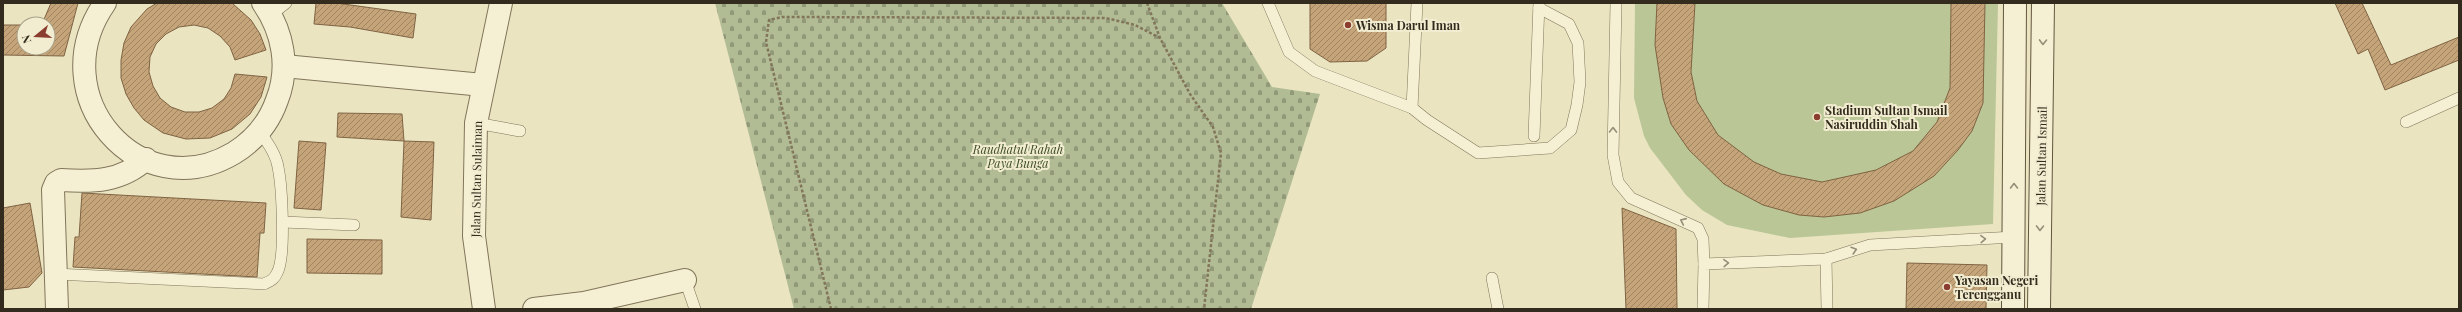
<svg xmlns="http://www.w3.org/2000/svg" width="2462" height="312" viewBox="0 0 2462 312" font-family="'Playfair Display',serif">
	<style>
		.green { fill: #bac696 }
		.cemetery { fill: url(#cemetery-stones) }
		.building { fill: url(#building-hatch); stroke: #7f6342 }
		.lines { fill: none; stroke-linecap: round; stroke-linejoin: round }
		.service-casing { stroke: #82755a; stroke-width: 12 }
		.minor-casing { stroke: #82755a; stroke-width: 24 }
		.tertiary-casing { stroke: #82755a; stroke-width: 24 }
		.secondary-casing { stroke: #63563e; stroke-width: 24 }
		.path { stroke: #82755a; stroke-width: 2.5; stroke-dasharray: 3 2; stroke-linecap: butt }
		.service { stroke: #f5f0d4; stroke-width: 11 }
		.minor { stroke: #f5f0d4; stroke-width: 22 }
		.tertiary { stroke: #f5f0d4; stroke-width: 22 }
		.secondary { stroke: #f5f0d4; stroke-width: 22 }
		.oneway { stroke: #948e78 }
		.poi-dot { fill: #8b3d30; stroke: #f2edd0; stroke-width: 1.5 }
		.labels { text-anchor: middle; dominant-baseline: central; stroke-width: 4; stroke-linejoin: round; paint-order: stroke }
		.poi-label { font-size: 12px; font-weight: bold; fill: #332b1d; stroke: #f2edd0; text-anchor: start }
		.park-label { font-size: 12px; font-style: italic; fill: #3d4d26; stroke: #f2edd0 }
		.street-label { font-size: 12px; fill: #332b1d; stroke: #f2edd0 }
	</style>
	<defs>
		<pattern id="cemetery-stones" width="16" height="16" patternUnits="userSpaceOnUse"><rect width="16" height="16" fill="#b1bc95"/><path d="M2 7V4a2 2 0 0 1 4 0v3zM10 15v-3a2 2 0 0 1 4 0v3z" fill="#919979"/></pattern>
		<pattern id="building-hatch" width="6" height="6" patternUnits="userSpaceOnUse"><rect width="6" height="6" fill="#c5a47a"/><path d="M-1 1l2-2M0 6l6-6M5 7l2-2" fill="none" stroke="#a18663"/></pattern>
	</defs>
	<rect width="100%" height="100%" fill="#eae4c1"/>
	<path class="green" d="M1635,3H1998L1993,224L1790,238L1727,225L1702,210L1686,195L1650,148L1644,136L1634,98Z"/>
	<path class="cemetery" d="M715,3H1222L1272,87L1320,94L1251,309H794Z"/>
	<g class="building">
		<path d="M51,3H78L64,56L3,55V25H24V48H48V24H42Z"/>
		<path d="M157,3H232L251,20L260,34L266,50L235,60L230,47L220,36L208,28L194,25L179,27L166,34L156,44L150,57L149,72L153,86L160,98L171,107L185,112H199L212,108L224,99L231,88L235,74L267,77L261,97L250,114L232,129L210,138L186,139L163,133L144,120L134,108L126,94L121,78V60L124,43L131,27L147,9Z"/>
		<path d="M316,3H336L416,14L413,38L350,27L314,24Z"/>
		<path d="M1310,3H1386V48L1367,61L1330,62L1310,49Z"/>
		<path d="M1657,3H1695L1691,72L1697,101L1718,135L1754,162L1781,174L1822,182L1876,170L1913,151L1937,122L1950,88L1951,3H1985L1983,103L1972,131L1958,150L1934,176L1894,201L1860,213L1824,217L1799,215L1763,205L1724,184L1689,150L1671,124L1663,98L1655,45Z"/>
		<path d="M2335,3H2362L2391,65L2459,37V60L2385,90L2368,49L2358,54Z"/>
		<path d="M338,113L402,114L404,141L337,137Z"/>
		<path d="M299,141L326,143L321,210L294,208Z"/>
		<path d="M404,141L434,142L431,220L401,217Z"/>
		<path d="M82,193L266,203L264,233H260L257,277L73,267L75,237H79Z"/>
		<path d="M30,203L42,273L29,287L3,290V208Z"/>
		<path d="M1622,208L1676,229L1677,309H1626Z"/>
		<path d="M307,239L382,240V274L307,273Z"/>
		<path d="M1907,263L1987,265L1986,309H1906Z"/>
	</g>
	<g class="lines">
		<g class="service-casing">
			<g id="service">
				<path d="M1268,3L1289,52L1315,71L1412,108L1427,120L1478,153L1550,148L1571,130L1577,105L1580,82L1578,43L1569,24L1539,8"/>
				<path d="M1616,3L1613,155L1618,182L1631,198L1698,228L1703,239L1704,264"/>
				<path d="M271,15L286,3"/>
				<path d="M1412,108L1417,3"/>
				<path d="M2406,122L2459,98"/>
				<path d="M476,123L520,131"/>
				<path d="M1534,136L1539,3"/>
				<path d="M283,222L354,225"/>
				<path d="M1826,259L1827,309"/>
				<path d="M55,274L264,284C270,281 274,280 277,273C286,258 282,186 278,167C276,154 267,142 260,132"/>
				<path d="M1492,278L1498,309"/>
				<path d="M685,280L695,309"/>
				<path d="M1703,309L1704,264L1826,259L1870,245L2014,237"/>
			</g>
		</g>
		<g class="minor-casing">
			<g id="minor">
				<path d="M105,3C40,96 140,209 234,153C255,140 269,123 277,100C290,67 283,32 263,3"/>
				<path d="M284,66L483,85"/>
				<path d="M57,309L53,190L56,183L61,180C93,182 121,182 146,159"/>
				<path d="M534,309L584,303L685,280"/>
			</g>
		</g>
		<g class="tertiary-casing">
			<path id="tertiary" d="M484,309L474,236L476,123L501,3"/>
		</g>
		<g class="secondary-casing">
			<g id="secondary">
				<path d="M2013,309L2015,3"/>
				<path d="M2039,309L2043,3"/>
			</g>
		</g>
		<g class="path">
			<path d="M1147,3L1160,38"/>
			<path d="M831,309L766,42L769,20L782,17L1106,18L1135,25L1160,38L1190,94L1213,127L1221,153L1204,309"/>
		</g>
		<use href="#service" class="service"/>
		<use href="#minor" class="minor"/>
		<use href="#tertiary" class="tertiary"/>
		<use href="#secondary" class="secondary"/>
	</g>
	<defs><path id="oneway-chevron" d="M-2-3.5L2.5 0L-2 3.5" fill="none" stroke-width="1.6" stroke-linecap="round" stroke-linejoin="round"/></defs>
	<g class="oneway">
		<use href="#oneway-chevron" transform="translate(2043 42) rotate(91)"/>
		<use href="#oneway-chevron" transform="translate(1613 130) rotate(-89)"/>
		<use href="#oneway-chevron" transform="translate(2014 186) rotate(-90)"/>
		<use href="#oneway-chevron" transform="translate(1683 221) rotate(-156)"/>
		<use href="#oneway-chevron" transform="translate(2040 228) rotate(91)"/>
		<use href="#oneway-chevron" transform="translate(1983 239) rotate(-3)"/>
		<use href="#oneway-chevron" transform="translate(1854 250) rotate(-17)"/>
		<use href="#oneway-chevron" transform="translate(1726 263) rotate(-2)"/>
	</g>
	<g class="poi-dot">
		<circle cx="1348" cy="25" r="4"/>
		<circle cx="1817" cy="117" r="4"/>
		<circle cx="1947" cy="287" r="4"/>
	</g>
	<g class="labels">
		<g class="poi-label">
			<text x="1356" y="25">Wisma Darul Iman</text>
			<text x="1825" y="110">Stadium Sultan Ismail<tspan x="1825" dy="14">Nasiruddin Shah</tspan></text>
			<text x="1955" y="280">Yayasan Negeri<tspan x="1955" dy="14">Terengganu</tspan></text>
		</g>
		<g class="park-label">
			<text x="1018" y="149">Raudhatul Rahah<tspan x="1018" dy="14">Paya Bunga</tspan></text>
		</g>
		<g class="street-label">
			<text transform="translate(2041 156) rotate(-89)">Jalan Sultan Ismail</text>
			<text transform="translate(476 179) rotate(-89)">Jalan Sultan Sulaiman</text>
		</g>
	</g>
	<rect width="2462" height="312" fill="none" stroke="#332b1d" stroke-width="8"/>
	<g transform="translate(36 36) rotate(252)"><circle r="19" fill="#f2edd0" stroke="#a69f88"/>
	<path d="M0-3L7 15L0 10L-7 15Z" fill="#8b3d30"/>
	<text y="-6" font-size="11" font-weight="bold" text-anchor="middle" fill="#332b1d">N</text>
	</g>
</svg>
